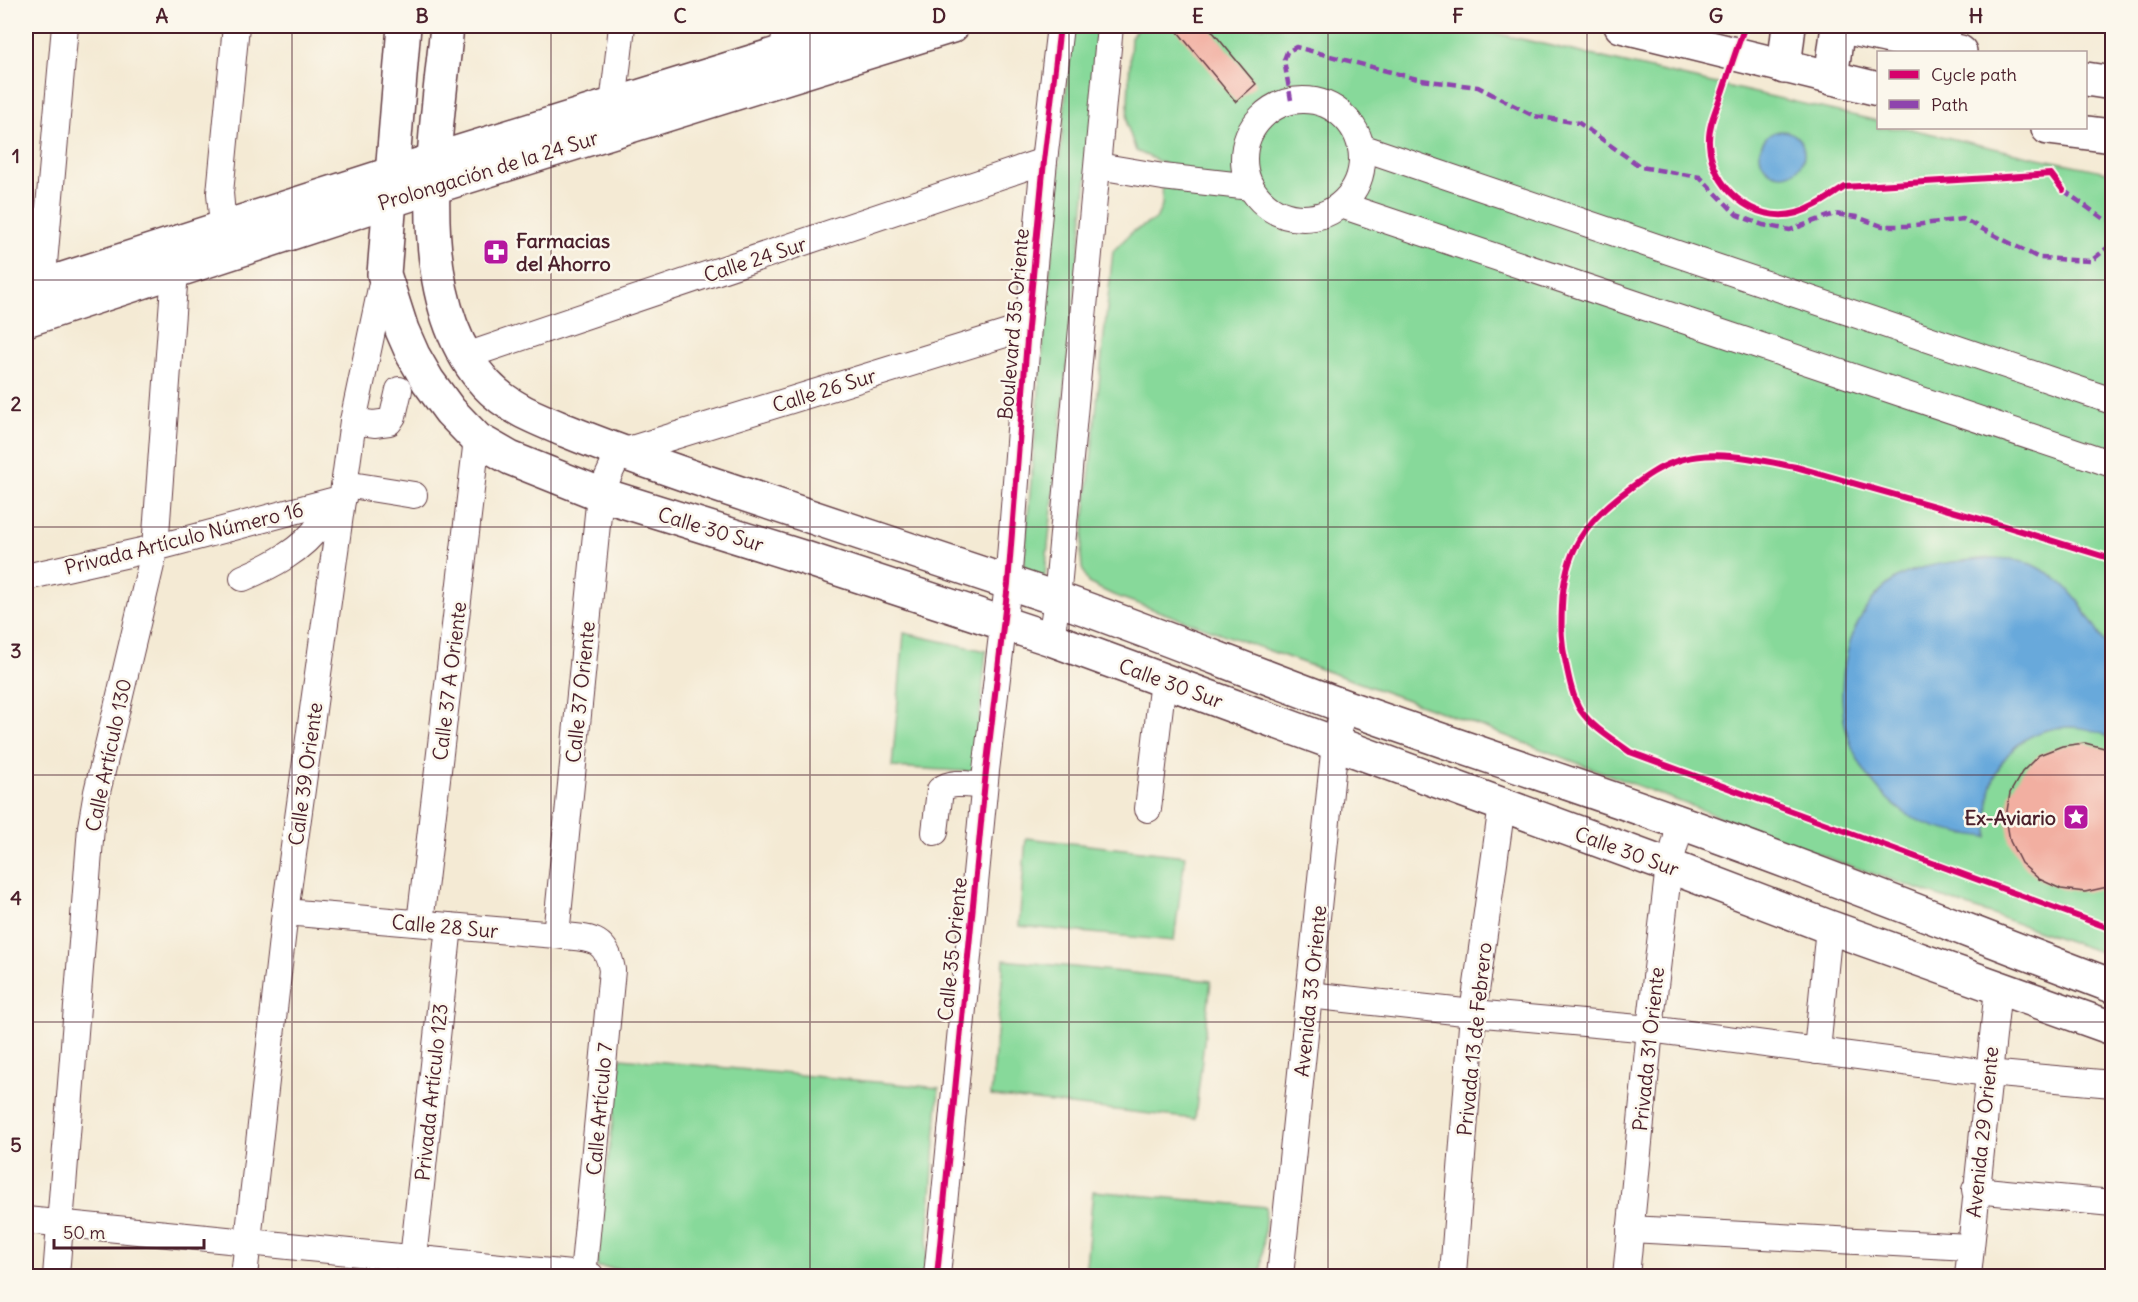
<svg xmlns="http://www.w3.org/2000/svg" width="2138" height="1302" viewBox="0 0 2138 1302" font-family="Delius,sans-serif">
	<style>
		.green { fill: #87d99a; stroke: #687c62; stroke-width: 1.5 }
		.water { fill: #67a9db; stroke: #586483; stroke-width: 1.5 }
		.building { fill: #f2afa1 }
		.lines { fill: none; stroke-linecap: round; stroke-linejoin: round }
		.minor-casing { stroke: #643d44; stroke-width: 28 }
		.major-casing { stroke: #643d44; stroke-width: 36 }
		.minor { stroke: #fff; stroke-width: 26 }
		.major { stroke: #fff; stroke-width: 33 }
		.quiet { stroke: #8e44ad; stroke-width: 4.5; stroke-dasharray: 9 4.5; stroke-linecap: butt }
		.cycleway-casing { stroke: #fbf7ec; stroke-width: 10 }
		.cycleway { stroke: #d6006c; stroke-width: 6 }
		.grid { fill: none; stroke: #4a1f2b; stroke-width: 1.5; stroke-opacity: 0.55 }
		.labels { text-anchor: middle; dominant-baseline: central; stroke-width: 5; stroke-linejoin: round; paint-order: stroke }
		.street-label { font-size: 20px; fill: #4a1f2b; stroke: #fbf7ec }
		.poi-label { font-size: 20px; font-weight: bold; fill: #4a1f2b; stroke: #fbf7ec; text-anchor: start }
		.neatline { fill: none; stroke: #4a1f2b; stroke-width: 2 }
		.grid-label { font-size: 20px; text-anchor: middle; font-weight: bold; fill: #4a1f2b }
	</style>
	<rect width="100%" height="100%" fill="#fbf7ec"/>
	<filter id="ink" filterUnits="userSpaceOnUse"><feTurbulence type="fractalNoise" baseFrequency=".0167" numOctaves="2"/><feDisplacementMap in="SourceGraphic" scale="12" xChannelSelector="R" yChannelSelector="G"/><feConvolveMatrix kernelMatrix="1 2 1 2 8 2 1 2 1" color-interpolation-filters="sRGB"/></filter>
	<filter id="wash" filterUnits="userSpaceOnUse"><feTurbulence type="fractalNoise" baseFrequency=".008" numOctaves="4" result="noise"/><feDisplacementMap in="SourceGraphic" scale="24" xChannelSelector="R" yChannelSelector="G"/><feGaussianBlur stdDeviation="1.35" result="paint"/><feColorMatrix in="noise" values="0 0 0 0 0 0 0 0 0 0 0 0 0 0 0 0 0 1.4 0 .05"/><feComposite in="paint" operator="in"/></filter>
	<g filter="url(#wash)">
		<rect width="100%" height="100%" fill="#f4ead4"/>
		<g class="green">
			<path d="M1072,26H1103L1044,584L1022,582Z"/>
			<path d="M1139,26H1464L1878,121V128H1906L2024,155L2112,173V956L1842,863L1472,723L1113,595L1088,583L1082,568L1081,554L1113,251L1132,232L1156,219L1162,206L1163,163L1136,151L1127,125L1131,37Z"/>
			<path d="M904,633L986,651L975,772L892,767Z"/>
			<path d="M1026,838L1185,856L1174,941L1019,926Z"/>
			<path d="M1004,960L1211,981L1195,1119L991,1096Z"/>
			<path d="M621,1058L939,1088L925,1276H691L597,1267L599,1231Z"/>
			<path d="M1093,1191L1266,1207L1261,1276H1085Z"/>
		</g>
		<g class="water">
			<circle cx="1782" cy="153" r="22"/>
			<path d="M1990,558L2011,559L2031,564L2050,574L2065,586L2078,601L2112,654V739C2070,714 2014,729 1995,776C1987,795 1988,817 1988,837C1954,833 1921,828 1894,805C1875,788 1859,766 1850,742C1831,690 1846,609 1897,578C1921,563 1962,561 1990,558Z"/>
		</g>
		<g id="blocks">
			<g class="building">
				<path d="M1173,26H1208L1256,84L1236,102Z"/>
				<path d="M2085,743L2112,750V886L2085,892L2061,889L2039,879L2021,863L2010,841L2006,817L2010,793L2022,772L2039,755L2062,746Z"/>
			</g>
		</g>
	</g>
	<g filter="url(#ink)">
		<use href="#blocks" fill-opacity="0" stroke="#643d44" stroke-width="1.5"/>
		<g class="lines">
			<g class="minor-casing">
				<g id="minor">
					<path d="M1945,49L1948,26"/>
					<path d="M783,52L786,26"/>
					<circle cx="1303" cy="159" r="59"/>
					<path d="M613,105L622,26"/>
					<path d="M1361,147L2112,401"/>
					<path d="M1098,166L1163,177L1251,187"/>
					<path d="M1341,205L2112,464"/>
					<path d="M223,227L220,193L236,26"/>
					<path d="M44,303L42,286L65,26"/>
					<path d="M466,356L1044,161"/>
					<path d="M353,421L374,424L389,422L393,416L399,390"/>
					<path d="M345,484L414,495"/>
					<path d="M26,577L155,548L343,498"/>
					<path d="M243,578C271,566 303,550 320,524C324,517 327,509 330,502"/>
					<path d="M1051,639L1057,599L1110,26"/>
					<path d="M1148,809L1163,680"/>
					<path d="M935,832L940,790C952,780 970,785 984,786"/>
					<path d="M285,912L556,935C586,939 606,934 612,970L583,1276"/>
					<path d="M420,923L477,439"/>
					<path d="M556,935L600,494L619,453L1028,327"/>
					<path d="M1309,995L1473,1013L1650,1029L1988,1073L2112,1084"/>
					<path d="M1817,1051L1829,927"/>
					<path d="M1975,1190L2112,1203"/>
					<path d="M26,1220L591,1276"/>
					<path d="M1630,1229L1969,1247"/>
					<path d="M413,1259L449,926"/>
					<path d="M1453,1274L1473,1013L1502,805"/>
					<path d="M56,1276L91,827L97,792L155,548L175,271"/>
					<path d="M244,1276L285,912L353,421L384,274"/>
					<path d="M937,1276L986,771L1008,584L1028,327L1044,161L1060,26"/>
					<path d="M1280,1276L1335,743L1344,706"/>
					<path d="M1626,1276L1650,1029L1669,866L1681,823"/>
					<path d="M1968,1276L1998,988"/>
				</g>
			</g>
			<g class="major-casing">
				<g id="major">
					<path d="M404,26L384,274L402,330L413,355L428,381L450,411L477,439L510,458L600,494L802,557L1051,639L1669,866L1829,927L2112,1028"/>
					<path d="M447,26C437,132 406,297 486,384C508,408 538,419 567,431C613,450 660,466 707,482C824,522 941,559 1058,599C1155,633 1250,672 1346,707C1456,746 1567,782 1676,821C1823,873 1967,931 2112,986"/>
					<path d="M1621,26L1878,89"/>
					<path d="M1839,26L1960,52"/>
					<path d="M1784,67L1789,26"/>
					<path d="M1831,78L1838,26"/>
					<path d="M2086,79L2112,83"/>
					<path d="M2048,128L2112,136"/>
					<path d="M26,291L434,160L868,26"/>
					<path d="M26,320L389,201L952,26"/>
				</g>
			</g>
			<use href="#minor" class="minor"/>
			<use href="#major" class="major"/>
			<g class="quiet">
				<path d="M1291,100L1284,60L1287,52L1296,47L1421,80L1478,87L1534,116L1579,123L1641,167L1700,177L1737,215L1763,225L1790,230L1834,214L1857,217L1882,226H1907L1963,219L2039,258L2091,261L2112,244"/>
				<path d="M2063,190L2104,219L2112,220"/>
			</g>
			<g class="cycleway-casing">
				<g id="cycleway">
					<path d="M1745,26C1737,47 1730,69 1723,90C1717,107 1708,125 1709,143C1711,186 1753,225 1797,213C1815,208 1829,197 1845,187L2051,174L2063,190"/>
					<path d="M2112,559L1998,524L1796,467C1759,460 1717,449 1680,460C1660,466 1645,477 1629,489C1585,521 1564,551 1562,606C1561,628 1561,642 1566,664C1569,679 1573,699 1581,711C1593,728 1614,740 1630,752L2112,929"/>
					<path d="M937,1276L986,771L1008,584L1028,327L1044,161L1060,26"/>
				</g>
			</g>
			<use href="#cycleway" class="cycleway"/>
		</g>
	</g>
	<path class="grid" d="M292,26V1276M551,26V1276M810,26V1276M1069,26V1276M1328,26V1276M1587,26V1276M1846,26V1276M26,280H2112M26,527H2112M26,775H2112M26,1022H2112"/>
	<defs>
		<g id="pharmacy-square" transform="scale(1.35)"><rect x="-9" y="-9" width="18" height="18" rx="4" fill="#b5179e" stroke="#fbf7ec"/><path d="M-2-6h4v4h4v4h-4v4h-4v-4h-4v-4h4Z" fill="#fff"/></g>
		<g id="sight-square" transform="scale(1.35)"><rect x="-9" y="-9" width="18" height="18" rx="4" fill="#b5179e" stroke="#fbf7ec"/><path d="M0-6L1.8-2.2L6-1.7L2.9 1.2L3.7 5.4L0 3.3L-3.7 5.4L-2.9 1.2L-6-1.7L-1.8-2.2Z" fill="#fff"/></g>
	</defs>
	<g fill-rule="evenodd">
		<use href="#pharmacy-square" x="496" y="252"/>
		<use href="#sight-square" x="2076" y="817"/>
	</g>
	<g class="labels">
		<g class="street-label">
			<text transform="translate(488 170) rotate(-17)">Prolongación de la 24 Sur</text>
			<text transform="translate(755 259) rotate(-18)">Calle 24 Sur</text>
			<text transform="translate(1013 324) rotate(-85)">Boulevard 35 Oriente</text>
			<text transform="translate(824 390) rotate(-17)">Calle 26 Sur</text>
			<text transform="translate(711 529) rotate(17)">Calle 30 Sur</text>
			<text transform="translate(184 538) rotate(-14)">Privada Artículo Número 16</text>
			<text transform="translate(449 681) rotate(-83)">Calle 37 A Oriente</text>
			<text transform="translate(1171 683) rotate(20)">Calle 30 Sur</text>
			<text transform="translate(580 692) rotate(-84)">Calle 37 Oriente</text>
			<text transform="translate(108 755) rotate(-78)">Calle Artículo 130</text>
			<text transform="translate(305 774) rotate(-82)">Calle 39 Oriente</text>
			<text transform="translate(1627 851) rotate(20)">Calle 30 Sur</text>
			<text transform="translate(445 926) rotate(5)">Calle 28 Sur</text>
			<text transform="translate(952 949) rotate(-84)">Calle 35 Oriente</text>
			<text transform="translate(1310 991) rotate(-84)">Avenida 33 Oriente</text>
			<text transform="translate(1474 1039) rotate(-84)">Privada 13 de Febrero</text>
			<text transform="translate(1648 1049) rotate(-84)">Privada 31 Oriente</text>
			<text transform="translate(431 1092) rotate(-84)">Privada Artículo 123</text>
			<text transform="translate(599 1109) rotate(-85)">Calle Artículo 7</text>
			<text transform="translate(1982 1132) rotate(-84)">Avenida 29 Oriente</text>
		</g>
		<g class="poi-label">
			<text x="516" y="240">Farmacias<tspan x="516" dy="23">del Ahorro</tspan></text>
			<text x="2056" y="817" text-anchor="end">Ex-Aviario</text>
		</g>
	</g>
	<rect width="2138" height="1302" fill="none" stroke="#fbf7ec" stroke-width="66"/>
	<rect x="1877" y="51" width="210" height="78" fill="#fbf7ec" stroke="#b4a19f" stroke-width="1.5"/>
	<rect x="1889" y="70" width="30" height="9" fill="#d6006c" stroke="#b4a19f" stroke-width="1.5"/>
	<text x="1931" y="81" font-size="18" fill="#4a1f2b">Cycle path</text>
	<rect x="1889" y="100" width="30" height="9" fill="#8e44ad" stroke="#b4a19f" stroke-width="1.5"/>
	<text x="1931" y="111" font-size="18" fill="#4a1f2b">Path</text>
	<path d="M54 1239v9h150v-9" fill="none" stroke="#4a1f2b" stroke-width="3"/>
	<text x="63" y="1239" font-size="18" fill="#4a1f2b" stroke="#fbf7ec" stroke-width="4.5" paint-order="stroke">50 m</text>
	<rect x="33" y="33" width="2072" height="1236" class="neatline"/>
	<g class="grid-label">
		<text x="162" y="23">A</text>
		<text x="422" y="23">B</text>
		<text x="680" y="23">C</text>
		<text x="939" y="23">D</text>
		<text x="1198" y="23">E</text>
		<text x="1458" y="23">F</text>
		<text x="1716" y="23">G</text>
		<text x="1976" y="23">H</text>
		<text x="16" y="163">1</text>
		<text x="16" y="411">2</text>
		<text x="16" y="658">3</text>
		<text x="16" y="905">4</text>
		<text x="16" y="1152">5</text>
	</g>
</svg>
